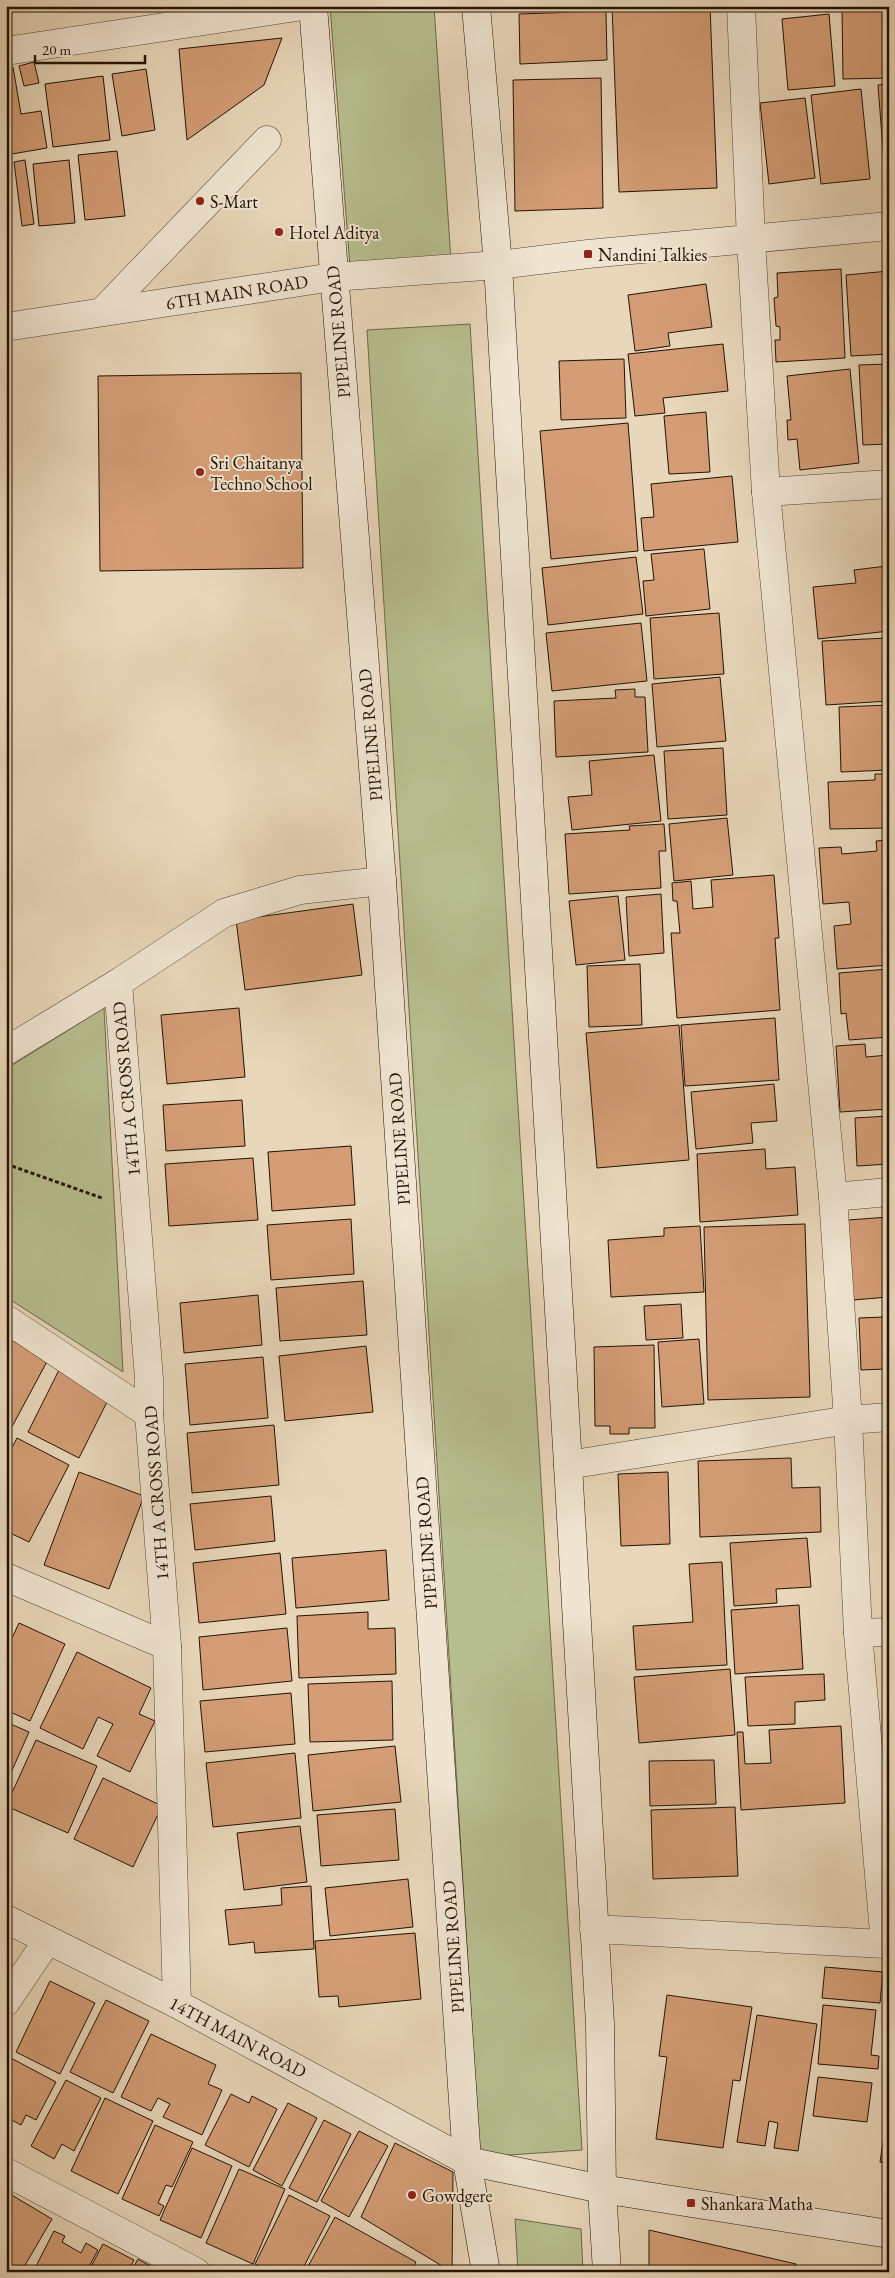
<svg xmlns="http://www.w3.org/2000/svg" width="895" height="2278" viewBox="0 0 895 2278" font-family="'EB Garamond',serif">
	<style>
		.green { fill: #b7be8f; stroke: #6d6849 }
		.building { fill: #d49d76; stroke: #231203 }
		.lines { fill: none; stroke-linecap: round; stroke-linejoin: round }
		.minor-casing { stroke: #544331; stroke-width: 29 }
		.tertiary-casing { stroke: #544331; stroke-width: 29 }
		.secondary-casing { stroke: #231203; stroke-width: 29 }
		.path { stroke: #231203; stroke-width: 3; stroke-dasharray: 4 2.5; stroke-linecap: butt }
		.minor { stroke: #f0e5d2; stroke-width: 28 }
		.tertiary { stroke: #f0e5d2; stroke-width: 28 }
		.secondary { stroke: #f0e5d2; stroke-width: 28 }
		.poi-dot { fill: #8f2418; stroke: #f0e5d2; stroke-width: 2 }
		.labels { text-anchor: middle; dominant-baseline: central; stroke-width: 4; stroke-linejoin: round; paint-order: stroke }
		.poi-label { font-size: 18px; fill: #231203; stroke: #f0e5d2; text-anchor: start }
		.street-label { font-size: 18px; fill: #231203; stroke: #f0e5d2 }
	</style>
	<rect width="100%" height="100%" fill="#e8d7ba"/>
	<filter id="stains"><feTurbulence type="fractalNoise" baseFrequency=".004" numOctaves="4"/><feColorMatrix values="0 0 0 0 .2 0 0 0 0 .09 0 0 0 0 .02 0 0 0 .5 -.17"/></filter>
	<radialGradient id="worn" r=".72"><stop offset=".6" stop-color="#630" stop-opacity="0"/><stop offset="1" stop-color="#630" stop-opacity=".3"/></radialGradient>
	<g class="green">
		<path d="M330,6H434L451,261L350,267Z"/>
		<path d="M470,324L582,2150L480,2157L367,330Z"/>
		<path d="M104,1008L123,1372L6,1297V1069Z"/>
		<path d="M515,2219L581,2229L583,2272H518Z"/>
	</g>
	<g class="building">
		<path d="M67,6H112V11L67,12Z"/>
		<path d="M612,6H710L717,188L619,192Z"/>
		<path d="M842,6H889V78L843,79Z"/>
		<path d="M606,11L607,60L520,64L519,14Z"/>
		<path d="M829,14L835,86L788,90L782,19Z"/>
		<path d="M282,38L264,85L187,140L179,49Z"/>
		<path d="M34,62L39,83L24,86L19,66Z"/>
		<path d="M13,67L21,114L41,111L47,148L6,155V68Z"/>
		<path d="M146,69L155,130L122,136L112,74Z"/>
		<path d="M103,76L110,140L53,147L45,84Z"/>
		<path d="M601,78L603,208L515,211L513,80Z"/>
		<path d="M889,84V176L885,177L878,85Z"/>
		<path d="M861,89L870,179L821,184L811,95Z"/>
		<path d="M805,98L815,178L769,184L760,103Z"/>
		<path d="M117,151L125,216L85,220L78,155Z"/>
		<path d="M25,160L34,224L22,226L14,162Z"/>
		<path d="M69,160L75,223L39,226L33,164Z"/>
		<path d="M841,269L845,358L776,362L775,340H780V327L776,326L774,298L778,297L777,273Z"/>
		<path d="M889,271V354L851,356L846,275Z"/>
		<path d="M706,284L712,327L668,333L670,346L635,351L628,295Z"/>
		<path d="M723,344L728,391L663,398L665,413L635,416L628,354Z"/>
		<path d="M624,359L626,418L561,420L559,361Z"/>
		<path d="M889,364V444L863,445L859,365Z"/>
		<path d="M850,369L859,463L800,470L797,439L788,440L787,420H791L787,376Z"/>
		<path d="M301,373L303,568L100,571L98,376Z"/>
		<path d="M706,412L710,472L669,474L664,416Z"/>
		<path d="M628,423L638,551L551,559L540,431Z"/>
		<path d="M732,476L738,542L644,551L641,518L654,517L651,484Z"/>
		<path d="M704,549L710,609L646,616L643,581L654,580L651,554Z"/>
		<path d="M636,557L643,614L548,625L542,568Z"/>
		<path d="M887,566L889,586H885L889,631L818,639L813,587L856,583L854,570Z"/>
		<path d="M719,613L724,674L654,679L650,618Z"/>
		<path d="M641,623L647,681L552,691L546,633Z"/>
		<path d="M889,638V701L826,705L822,641Z"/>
		<path d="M720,677L726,741L657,747L652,684Z"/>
		<path d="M635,689V697H645L648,752L556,757L554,701L616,698L615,690Z"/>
		<path d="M889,705V770L841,772L839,707Z"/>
		<path d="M723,748L727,815L668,819L664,751Z"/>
		<path d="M654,755L661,821L572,830L568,797L592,795L589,761Z"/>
		<path d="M875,774H889V828L830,829L828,782L875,780Z"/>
		<path d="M727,818L733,875L674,881L669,824Z"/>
		<path d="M664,824L666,851H659L661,888L569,894L565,834L630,830L629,826Z"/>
		<path d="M889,840V965L837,969L834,926L851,924L849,902L823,904L819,848L841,847L842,854L877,851L876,841Z"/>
		<path d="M774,875L779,938H775L780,1010L677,1018L671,933H680L677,901H673L672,883L691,881L693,909L713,907L711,880Z"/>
		<path d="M661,894L664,953L629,956L626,897Z"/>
		<path d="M618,896L625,960L576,965L569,901Z"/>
		<path d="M353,904L362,975L245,990L236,920Z"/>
		<path d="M640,964L642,1025L589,1027L587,966Z"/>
		<path d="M889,969V1037L849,1040L846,1013L841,1014L839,973Z"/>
		<path d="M239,1008L245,1077L167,1084L161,1015Z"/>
		<path d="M775,1018L779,1080L685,1086L681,1025Z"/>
		<path d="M679,1025L689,1160L597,1168L586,1033Z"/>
		<path d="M865,1044L866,1057L889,1055V1109L840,1112L836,1046Z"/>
		<path d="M774,1084L777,1121L751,1123L753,1143L696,1149L691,1092Z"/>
		<path d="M242,1100L245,1146L166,1151L163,1105Z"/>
		<path d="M889,1116V1164L857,1166L855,1118Z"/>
		<path d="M351,1146L355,1205L272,1211L268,1152Z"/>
		<path d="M765,1149L766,1169L795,1167L798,1215L700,1222L697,1154Z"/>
		<path d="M253,1158L258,1220L169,1226L165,1164Z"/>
		<path d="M889,1217V1297L853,1300L848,1220Z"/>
		<path d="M351,1219L354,1274L271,1280L267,1225Z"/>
		<path d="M805,1224L810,1397L708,1400L704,1227Z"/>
		<path d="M700,1226L704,1292L611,1297L608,1240L664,1236V1228Z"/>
		<path d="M363,1281L367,1335L280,1341L276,1288Z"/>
		<path d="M258,1295L262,1345L184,1353L180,1303Z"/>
		<path d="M681,1304L683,1338L646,1340L644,1306Z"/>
		<path d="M884,1317L886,1369L861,1370L859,1318Z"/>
		<path d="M6,1333L50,1356L7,1436L6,1435Z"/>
		<path d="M699,1339L704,1404L662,1407L658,1342Z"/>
		<path d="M654,1345L655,1428H629V1434H610V1426H595L594,1347Z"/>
		<path d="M366,1346L373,1412L285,1421L279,1356Z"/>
		<path d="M263,1357L268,1418L190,1425L185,1364Z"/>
		<path d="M59,1370L110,1396L79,1458L28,1432Z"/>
		<path d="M274,1425L279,1485L192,1493L187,1433Z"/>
		<path d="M17,1438L69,1465L29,1542L6,1531V1459Z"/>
		<path d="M791,1458L792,1488L820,1487L821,1532L700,1537L698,1461Z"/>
		<path d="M79,1472L144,1496L109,1589L44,1565Z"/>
		<path d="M668,1472L670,1544L621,1546L618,1474Z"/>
		<path d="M271,1496L275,1541L195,1550L190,1504Z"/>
		<path d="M807,1538L811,1587L776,1589L777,1603L734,1606L730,1543Z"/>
		<path d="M386,1550L389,1600L296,1608L292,1558Z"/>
		<path d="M280,1553L286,1614L199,1623L193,1563Z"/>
		<path d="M722,1562L727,1665L636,1670L633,1626L693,1622L689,1564Z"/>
		<path d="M799,1605L803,1669L735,1674L731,1610Z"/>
		<path d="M368,1612V1629L395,1628L396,1674L299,1678L297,1616Z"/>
		<path d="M19,1623L65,1644L30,1721L6,1710V1651Z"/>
		<path d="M287,1628L292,1681L203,1690L199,1637Z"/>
		<path d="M77,1652L151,1688L139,1714L155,1721L130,1772L97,1756L113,1724L98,1717L83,1749L40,1728Z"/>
		<path d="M730,1669L735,1735L639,1743L634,1677Z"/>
		<path d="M824,1674L825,1700L795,1702V1724L748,1726L745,1677Z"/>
		<path d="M392,1681L393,1740L310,1742L308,1684Z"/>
		<path d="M291,1693L295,1744L205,1752L200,1701Z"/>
		<path d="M6,1722L29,1732L6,1784Z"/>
		<path d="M841,1726L845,1803L741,1810L737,1732H743L745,1764L771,1763L769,1730Z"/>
		<path d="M36,1740L97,1766L68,1833L6,1806Z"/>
		<path d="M395,1746L401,1802L313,1811L308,1755Z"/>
		<path d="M295,1753L301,1818L213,1827L206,1763Z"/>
		<path d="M714,1760L716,1804L650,1806L649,1761Z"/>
		<path d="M103,1778L162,1806L133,1867L74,1839Z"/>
		<path d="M735,1807L738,1876L653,1879L651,1810Z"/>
		<path d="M395,1809L399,1860L321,1866L317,1815Z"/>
		<path d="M300,1826L307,1882L244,1890L237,1833Z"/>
		<path d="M408,1879L413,1927L330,1936L325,1888Z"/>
		<path d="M311,1886L314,1949L255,1953L254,1942L229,1945L225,1910L282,1905L281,1888Z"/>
		<path d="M415,1933L421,1999L339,2007L338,1996L319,1997L315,1941Z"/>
		<path d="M825,1967L883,1972L880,2003L822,1998Z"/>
		<path d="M50,1981L95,2003L60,2074L16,2052Z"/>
		<path d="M667,1995L752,2007L740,2081L733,2080L723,2148L656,2139L667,2057L659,2056Z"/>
		<path d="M106,2000L149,2021L113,2093L70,2072Z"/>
		<path d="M823,2005L876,2010L871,2055L879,2056L878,2069L818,2064Z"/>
		<path d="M757,2015L817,2024L798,2151L774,2148L778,2123L769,2121L765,2146L737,2142Z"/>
		<path d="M151,2034L216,2065L208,2084L222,2090L202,2135L163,2117L170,2104L158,2098L151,2111L121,2097Z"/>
		<path d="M9,2057L56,2082L36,2120L26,2115L21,2125L6,2117V2062Z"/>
		<path d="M818,2077L872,2083L867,2122L813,2116Z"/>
		<path d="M66,2080L101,2098L74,2151L62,2144L54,2159L31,2146Z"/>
		<path d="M231,2094L249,2103L252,2096L277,2109L249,2167L205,2145Z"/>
		<path d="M105,2098L153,2121L118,2194L71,2171Z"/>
		<path d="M889,2102V2164L880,2162Z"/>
		<path d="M288,2103L317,2118L282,2186L253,2170Z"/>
		<path d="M324,2120L351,2134L317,2202L289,2188Z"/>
		<path d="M155,2125L193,2142L172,2187L166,2185L158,2203L164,2206L159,2216L122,2199Z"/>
		<path d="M359,2131L388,2146L349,2217L321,2201Z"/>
		<path d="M395,2143L453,2172L452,2272L361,2217Z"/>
		<path d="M192,2148L232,2166L201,2238L160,2220Z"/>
		<path d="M239,2169L285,2189L253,2264L206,2243Z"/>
		<path d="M10,2194L52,2219L21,2272H6V2201Z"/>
		<path d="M289,2195L330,2216L301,2272H269L255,2264Z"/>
		<path d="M335,2217L416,2262L411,2272H305Z"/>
		<path d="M649,2230L796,2264L793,2272H649Z"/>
		<path d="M54,2231L65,2236L62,2242L81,2253L86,2243L98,2250L86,2272H33Z"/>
		<path d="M103,2244L134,2260L128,2272H88Z"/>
		<path d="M138,2259L161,2272L132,2270Z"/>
	</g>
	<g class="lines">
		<g class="minor-casing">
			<g id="minor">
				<path d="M741,6L751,240L766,492L833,1197L848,1420L858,1633L885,1944H889"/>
				<path d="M6,51L303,6"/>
				<path d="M102,312L267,140"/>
				<path d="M766,492L889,484"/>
				<path d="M118,983L149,1379V1414L167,1646L177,2004"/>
				<path d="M6,1051L118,983L224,913L300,890L382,881"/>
				<path d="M833,1197L889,1192"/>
				<path d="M6,1319L149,1414"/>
				<path d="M568,1465L848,1420L889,1417"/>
				<path d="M6,1577L167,1646"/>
				<path d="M858,1633L889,1632"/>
				<path d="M594,1929L885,1944"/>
				<path d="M6,2002L47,1941"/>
				<path d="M6,2172L196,2272"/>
			</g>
		</g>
		<g class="tertiary-casing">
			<g id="tertiary">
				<path d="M6,327L333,277L498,265L588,254L889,226"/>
				<path d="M6,1919L177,2004L467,2161"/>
			</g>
		</g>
		<g class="secondary-casing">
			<g id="secondary">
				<path d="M313,6L382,881L467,2161L486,2272"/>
				<path d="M476,6L498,265L568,1465L600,2024L602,2189L607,2272"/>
				<path d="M467,2161L602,2189L889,2234"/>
			</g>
		</g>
		<path class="path" d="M6,1164L102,1198"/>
		<use href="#minor" class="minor"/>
		<use href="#tertiary" class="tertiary"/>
		<use href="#secondary" class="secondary"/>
	</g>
	<g class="poi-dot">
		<circle cx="200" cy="201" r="5"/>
		<circle cx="279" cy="232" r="5"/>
		<rect x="583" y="249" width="10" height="10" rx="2.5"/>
		<circle cx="200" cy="472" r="5"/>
		<circle cx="412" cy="2195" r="5"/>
		<rect x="686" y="2198" width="10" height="10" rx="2.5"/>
	</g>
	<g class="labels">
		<g class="poi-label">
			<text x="210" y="201">S-Mart</text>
			<text x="289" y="232">Hotel Aditya</text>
			<text x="598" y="254">Nandini Talkies</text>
			<text x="210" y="462">Sri Chaitanya<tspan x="210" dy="21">Techno School</tspan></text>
			<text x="422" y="2195">Gowdgere</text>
			<text x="701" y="2203">Shankara Matha</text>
		</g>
		<g class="street-label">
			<text transform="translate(237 292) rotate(-9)">6TH MAIN ROAD</text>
			<text transform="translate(338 332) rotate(-95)">PIPELINE ROAD</text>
			<text transform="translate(370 735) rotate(-95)">PIPELINE ROAD</text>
			<text transform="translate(126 1089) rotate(-95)">14TH A CROSS ROAD</text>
			<text transform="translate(399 1139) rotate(-94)">PIPELINE ROAD</text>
			<text transform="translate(156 1493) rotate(-94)">14TH A CROSS ROAD</text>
			<text transform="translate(426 1543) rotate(-94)">PIPELINE ROAD</text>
			<text transform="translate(453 1947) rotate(-94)">PIPELINE ROAD</text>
			<text transform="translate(238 2037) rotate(28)">14TH MAIN ROAD</text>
		</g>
	</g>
	<rect width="895" height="2278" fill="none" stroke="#e8d7ba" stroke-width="25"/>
	<rect x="8" y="8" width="880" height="2263" fill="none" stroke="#231203" stroke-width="2.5"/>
	<rect x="12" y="12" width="870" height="2253" fill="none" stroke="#231203"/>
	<path d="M35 55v8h110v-8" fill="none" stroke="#231203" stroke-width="2.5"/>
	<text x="42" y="55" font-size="15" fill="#231203" stroke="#f0e5d2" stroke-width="4" paint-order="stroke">20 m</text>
	<rect width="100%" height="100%" filter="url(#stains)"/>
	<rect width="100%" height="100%" fill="url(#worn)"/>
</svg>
